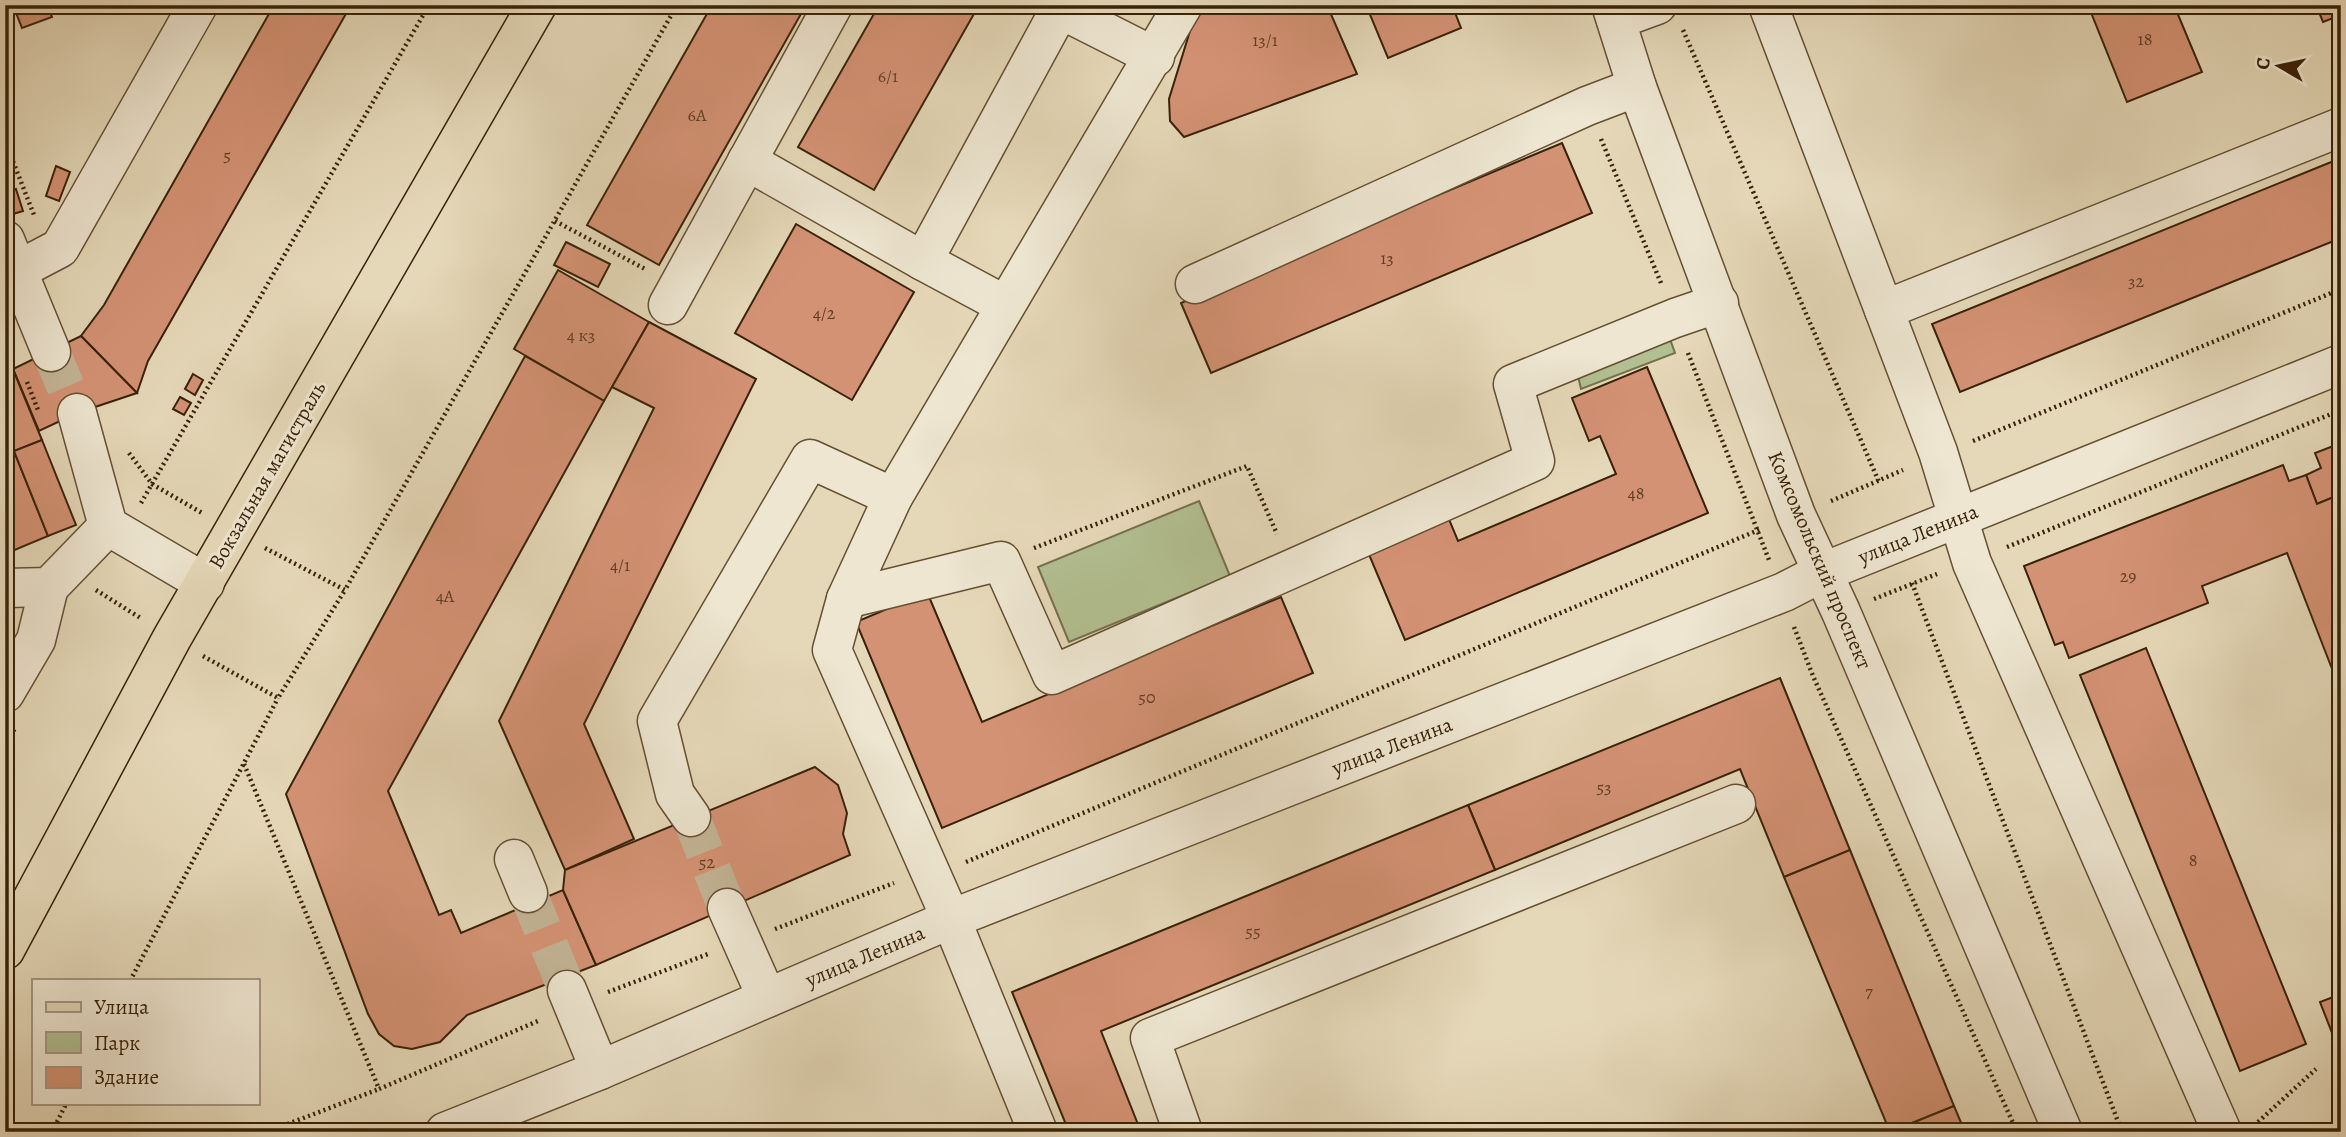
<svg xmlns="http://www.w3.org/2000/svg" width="2346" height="1137" viewBox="0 0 2346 1137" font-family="Alegreya,serif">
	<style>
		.green { fill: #b2bf91; stroke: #76704c; stroke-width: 2 }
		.building { fill: #d49274; stroke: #392208; stroke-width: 2 }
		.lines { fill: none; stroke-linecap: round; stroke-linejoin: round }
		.minor-tunnel { stroke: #c3b495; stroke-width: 38; stroke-dasharray: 38 19; stroke-linecap: butt }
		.minor-casing { stroke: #645034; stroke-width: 41 }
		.major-casing { stroke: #392208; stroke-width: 41 }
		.path { stroke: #392208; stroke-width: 4.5; stroke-dasharray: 2 3.5; stroke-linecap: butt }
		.minor { stroke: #eee6d1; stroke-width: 38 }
		.major { stroke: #e5d8b8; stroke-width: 38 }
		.labels { text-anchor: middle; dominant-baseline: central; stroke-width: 6; stroke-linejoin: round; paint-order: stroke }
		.number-label { font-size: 18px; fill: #603e23 }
		.street-label { font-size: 21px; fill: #392208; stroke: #eee6d1 }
	</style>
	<rect width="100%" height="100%" fill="#e5d8b8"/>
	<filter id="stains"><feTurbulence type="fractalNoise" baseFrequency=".00286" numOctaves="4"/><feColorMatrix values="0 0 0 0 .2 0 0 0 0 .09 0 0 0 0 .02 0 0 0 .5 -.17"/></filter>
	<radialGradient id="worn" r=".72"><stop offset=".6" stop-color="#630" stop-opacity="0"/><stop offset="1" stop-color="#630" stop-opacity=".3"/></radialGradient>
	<g class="green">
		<path d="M1666,328L1675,353L1581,389L1575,363Z"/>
		<path d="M1199,501L1230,576L1069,642L1038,567Z"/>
	</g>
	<g class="building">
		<path d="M13,5H47L52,17L22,28Z"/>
		<path d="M274,5H351L148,361L137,393L81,336L104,305Z"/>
		<path d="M712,5H806L659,265L587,225Z"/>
		<path d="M879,5H979L874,190L798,147Z"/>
		<path d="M1198,5H1327L1357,74L1184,137L1170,121L1169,99Z"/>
		<path d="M1366,5H1452L1461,28L1388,58Z"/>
		<path d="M1483,5H1505L1486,13Z"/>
		<path d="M2088,5H2174L2202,72L2127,102Z"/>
		<path d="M2316,5H2341V15L2323,22Z"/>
		<path d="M1562,143L1592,213L1211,373L1181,303Z"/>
		<path d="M2341,158V238L1960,392L1932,324Z"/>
		<path d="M56,166L70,172L59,201L46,196Z"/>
		<path d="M16,189L23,211L13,214L6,192Z"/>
		<path d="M796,224L914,292L852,400L735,333Z"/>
		<path d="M566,242L610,264L598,287L554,265Z"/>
		<path d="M558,270L649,322L604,401L514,349Z"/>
		<path d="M649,322L756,379L584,724L634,839L565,870L499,721L654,408L612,387Z"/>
		<path d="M81,336L137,393L77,413L39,431L13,369Z"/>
		<path d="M525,356L604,401L388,791L439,915L451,910L461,933L563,890L596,965L467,1015L440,1042L412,1049L394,1046L379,1034L368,1014L286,794Z"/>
		<path d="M10,362L42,440L14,451L48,536L5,554V364Z"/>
		<path d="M1647,367L1708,513L1405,640L1365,545L1446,512L1458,541L1616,474L1600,436L1589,441L1572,398Z"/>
		<path d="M193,374L203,380L195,395L185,389Z"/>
		<path d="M180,397L191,403L184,415L173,409Z"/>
		<path d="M42,440L76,525L48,536L14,451Z"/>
		<path d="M2341,443V494L2317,504L2306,475L2321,468L2315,453Z"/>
		<path d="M2283,465L2289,481L2306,475L2317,504L2341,494V692L2287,553L2202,586L2208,603L2069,658L2063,642L2055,645L2024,566Z"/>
		<path d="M927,592L982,722L1281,597L1313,673L942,828L856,622Z"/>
		<path d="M2146,648L2306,1044L2240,1071L2080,675Z"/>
		<path d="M1780,678L1850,850L1784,877L1740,769L1495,870L1468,805Z"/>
		<path d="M815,767L838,785L847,813L843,834L850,855L596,965L563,890L565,870Z"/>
		<path d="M1468,805L1495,870L1101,1031L1141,1132H1069L1012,992Z"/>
		<path d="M1850,850L1954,1106L1890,1132L1784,877Z"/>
		<path d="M2341,994V1056L2320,1002Z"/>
		<path d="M1954,1106L1965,1132H1890Z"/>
	</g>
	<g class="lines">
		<g class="minor-tunnel">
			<path d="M51,352L77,413"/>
			<path d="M691,817L727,908"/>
			<path d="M528,893L567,990"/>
		</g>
		<g class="minor-casing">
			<g id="minor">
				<path d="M1611,5L1637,87L1796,515L1841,612L2063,1132"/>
				<path d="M1768,5L1938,452L1972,563L2222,1132"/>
				<path d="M1616,20L1657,5"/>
				<path d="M747,161L923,261"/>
				<path d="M5,240L51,352"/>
				<path d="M5,277L60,248L198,5"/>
				<path d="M1195,284L1587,106L1637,87"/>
				<path d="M668,305L833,5"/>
				<path d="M1005,305L923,261L1060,9L1155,57"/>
				<path d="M1884,310L2341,127"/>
				<path d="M77,413L108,526L205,583"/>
				<path d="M5,588L49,587L108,526"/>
				<path d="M846,599L1001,561L1052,675L1535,461L1513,384L1675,318L1719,303"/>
				<path d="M5,693L36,640L49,587"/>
				<path d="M691,817L675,794L657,721L810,459L893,497"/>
				<path d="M514,859L528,893"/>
				<path d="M727,908L767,998"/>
				<path d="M567,990L600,1070"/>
				<path d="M445,1132L600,1070L951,919L1784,592L1821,573L2341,364"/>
				<path d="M1038,1132L951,919L832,650L846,599L893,497L1183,5"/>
				<path d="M1183,1132L1150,1038L1736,804"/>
			</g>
		</g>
		<g class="major-casing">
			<path id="major" d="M5,950L172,638L537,5"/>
		</g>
		<g class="path">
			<path d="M1683,30L1879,482"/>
			<path d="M1601,139L1661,283"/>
			<path d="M5,141L34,215"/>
			<path d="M555,221L647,270"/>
			<path d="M1688,353L1769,560"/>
			<path d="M27,382L38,410"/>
			<path d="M1973,441L2341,289"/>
			<path d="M129,453L152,484L202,513"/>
			<path d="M1831,501L1903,470"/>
			<path d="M141,503L429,5"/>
			<path d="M2007,547L2341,410"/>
			<path d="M265,548L345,590L677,5"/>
			<path d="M1034,548L1247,466L1277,534"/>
			<path d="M1912,583L2122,1132"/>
			<path d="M96,590L142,619"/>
			<path d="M1874,599L1937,574"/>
			<path d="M1794,627L1813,676L2017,1132"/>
			<path d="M203,656L278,698L345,590"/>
			<path d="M5,745L15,728"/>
			<path d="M244,764L379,1089L538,1021"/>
			<path d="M966,862L1761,529"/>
			<path d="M775,929L894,883"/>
			<path d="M130,981L278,698"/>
			<path d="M608,992L708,954"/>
			<path d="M2258,1122L2316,1069"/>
			<path d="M52,1132L66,1104"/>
			<path d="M267,1132L379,1089"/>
		</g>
		<use href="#minor" class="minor"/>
		<use href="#major" class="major"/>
	</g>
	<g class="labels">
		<g class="number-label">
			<text x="2145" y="39">18</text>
			<text x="1265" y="40">13/1</text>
			<text x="888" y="76">6/1</text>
			<text x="697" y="115">6А</text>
			<text x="227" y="155">5</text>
			<text x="1387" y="258">13</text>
			<text x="2136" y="281">32</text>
			<text x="824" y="313">4/2</text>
			<text x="581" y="335">4 к3</text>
			<text x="1636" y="493">48</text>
			<text x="620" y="565">4/1</text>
			<text x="2128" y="576">29</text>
			<text x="445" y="596">4А</text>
			<text x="1147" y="697">50</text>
			<text x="1604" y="787">53</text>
			<text x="2193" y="860">8</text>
			<text x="707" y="862">52</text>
			<text x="1253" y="931">55</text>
			<text x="1869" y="991">7</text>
		</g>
		<g class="street-label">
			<text transform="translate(267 475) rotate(-60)">Вокзальная магистраль</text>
			<text transform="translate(1918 534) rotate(-22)">улица Ленина</text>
			<text transform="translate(1820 560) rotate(67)">Комсомольский проспект</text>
			<text transform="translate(1392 746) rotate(-21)">улица Ленина</text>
			<text transform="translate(865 956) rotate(-23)">улица Ленина</text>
		</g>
	</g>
	<rect width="2346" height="1137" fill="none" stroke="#e5d8b8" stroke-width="28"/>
	<rect x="7" y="7" width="2332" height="1123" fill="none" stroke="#392208" stroke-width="3.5"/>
	<rect x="14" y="14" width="2318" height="1109" fill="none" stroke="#392208" stroke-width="2"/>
	<rect x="32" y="979" width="228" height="126" fill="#eee6d1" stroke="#a69881" stroke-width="2"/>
	<rect x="46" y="1002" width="35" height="10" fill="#e5d8b8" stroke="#a69881" stroke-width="2"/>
	<text x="94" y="1014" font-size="21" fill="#392208">Улица</text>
	<rect x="46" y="1032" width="35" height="21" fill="#b2bf91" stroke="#a69881" stroke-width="2"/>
	<text x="94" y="1050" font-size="21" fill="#392208">Парк</text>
	<rect x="46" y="1067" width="35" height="21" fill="#d49274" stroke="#a69881" stroke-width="2"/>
	<text x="94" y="1084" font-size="21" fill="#392208">Здание</text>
	<g transform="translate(2279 66) rotate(279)" stroke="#eee6d1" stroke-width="5" paint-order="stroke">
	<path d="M0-5L12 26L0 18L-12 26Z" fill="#392208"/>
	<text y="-10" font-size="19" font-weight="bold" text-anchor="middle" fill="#392208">С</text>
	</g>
	<rect width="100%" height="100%" filter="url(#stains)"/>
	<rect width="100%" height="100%" fill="url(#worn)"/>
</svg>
